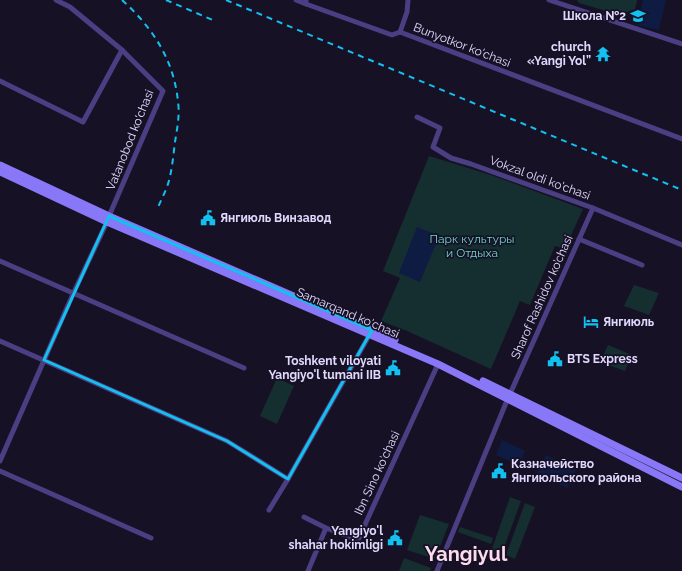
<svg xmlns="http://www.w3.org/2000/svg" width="682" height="571" viewBox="0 0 682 571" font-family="Raleway,sans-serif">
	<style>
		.green { fill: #152e30 }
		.water { fill: #0e1b43 }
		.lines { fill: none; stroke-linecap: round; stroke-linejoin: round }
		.minor { stroke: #493f82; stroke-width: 5 }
		.secondary { stroke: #8877f6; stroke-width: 7 }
		.rail { stroke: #12c1ef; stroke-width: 2; stroke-dasharray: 6 5; stroke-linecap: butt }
		.marked { fill: none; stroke: #12c1ef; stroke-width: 3; stroke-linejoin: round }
		.labels { text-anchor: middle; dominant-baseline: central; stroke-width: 3.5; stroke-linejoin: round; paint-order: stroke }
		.poi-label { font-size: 12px; font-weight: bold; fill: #e1d9fd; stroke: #171126; text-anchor: end }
		.street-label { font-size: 12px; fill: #e1d9fd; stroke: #171126 }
		.park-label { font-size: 12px; fill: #69d9c9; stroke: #171126 }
		.town-label { font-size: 20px; font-weight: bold; fill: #fddbed; stroke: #171126 }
	</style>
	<rect width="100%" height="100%" fill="#171126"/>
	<g class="green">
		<path d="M577,0H637V1L635,9L620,15L579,3Z"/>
		<path d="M429,156L491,175L583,209L565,249L555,246L530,305L520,301L491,369L407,331L381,321L400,278L383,271Z"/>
		<path d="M634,285L659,293L649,315L624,306Z"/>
		<path d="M608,345L632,355L625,371L600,362Z"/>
		<path d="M277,378L294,386L277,424L260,416Z"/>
		<path d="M510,497L521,501L502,553L492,549Z"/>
		<path d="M525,503L535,507L515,559L506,555Z"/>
		<path d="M420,515L449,524L435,559L407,550Z"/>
		<path d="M460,527L493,538L491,544L458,532Z"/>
		<path d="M404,558L431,568L430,571H399Z"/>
	</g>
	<g class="water">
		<path d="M643,0H666L659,30L637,25Z"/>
		<path d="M417,227L439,236L420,282L399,273Z"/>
		<path d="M502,440L525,451L519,465L496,455Z"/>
		<path d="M546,455L576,469L567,488L537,473Z"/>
	</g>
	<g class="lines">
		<g class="minor">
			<path d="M56,0L70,7L122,50L163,91L109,216"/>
			<path d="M296,0L306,4"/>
			<path d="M306,0V4L392,35L400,32L682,139"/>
			<path d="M549,0L682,44"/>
			<path d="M400,32L407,12L408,0"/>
			<path d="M0,81L83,122L122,50"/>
			<path d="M417,117L440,128L433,147L451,158L471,164L593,208L682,245"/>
			<path d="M579,239L642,265"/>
			<path d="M0,261L244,368"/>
			<path d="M0,341L227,441L288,479L269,510"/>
			<path d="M510,394L593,208"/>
			<path d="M0,461L73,294L107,222"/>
			<path d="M0,471L151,538"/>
			<path d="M288,479L370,334"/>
			<path d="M304,517L326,528"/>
			<path d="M308,571L326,528L358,540L438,364"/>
			<path d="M437,571L508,398"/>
		</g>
		<g class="secondary">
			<path d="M0,165L109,216L395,340"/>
			<path d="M0,172L107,222L438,364L682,487"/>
			<path d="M483,381L682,478"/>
		</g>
		<g class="rail">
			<path d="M122,0C153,28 174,60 178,102C180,115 177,129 175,142C173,157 172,173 167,187C164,195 160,202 157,210"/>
			<path d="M166,0L215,21"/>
			<path d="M226,0L682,190"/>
		</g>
	</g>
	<path class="marked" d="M109,216L372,330L288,479L227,441L44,360Z"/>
	<defs>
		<g id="school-bare" transform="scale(1.2)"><path d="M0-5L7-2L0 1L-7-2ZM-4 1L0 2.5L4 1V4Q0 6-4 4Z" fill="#12c1ef" stroke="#171126" stroke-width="2.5" paint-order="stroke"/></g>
		<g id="temple-bare" transform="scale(1.2)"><path d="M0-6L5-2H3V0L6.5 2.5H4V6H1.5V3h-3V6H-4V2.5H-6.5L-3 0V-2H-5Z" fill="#12c1ef" stroke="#171126" stroke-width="2.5" paint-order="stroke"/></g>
		<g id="civic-bare" transform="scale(1.2)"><path d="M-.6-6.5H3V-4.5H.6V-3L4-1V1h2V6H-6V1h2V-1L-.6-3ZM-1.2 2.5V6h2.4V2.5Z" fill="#12c1ef" stroke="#171126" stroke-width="2.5" paint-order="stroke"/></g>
		<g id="hotel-bare" transform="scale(1.2)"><path d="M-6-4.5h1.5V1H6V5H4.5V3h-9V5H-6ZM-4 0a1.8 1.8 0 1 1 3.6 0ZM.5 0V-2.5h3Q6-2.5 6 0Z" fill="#12c1ef" stroke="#171126" stroke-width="2.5" paint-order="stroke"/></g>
	</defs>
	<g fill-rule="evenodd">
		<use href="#school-bare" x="638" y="16"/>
		<use href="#temple-bare" x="603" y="54"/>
		<use href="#civic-bare" x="208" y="218"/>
		<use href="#hotel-bare" x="591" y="322"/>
		<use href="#civic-bare" x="555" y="359"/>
		<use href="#civic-bare" x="393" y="368"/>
		<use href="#civic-bare" x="499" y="471"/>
		<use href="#civic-bare" x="395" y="538"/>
	</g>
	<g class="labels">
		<g class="poi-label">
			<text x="626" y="16">Школа №2</text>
			<text x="591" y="47">church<tspan x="591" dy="14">«Yangi Yol”</tspan></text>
			<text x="220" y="218" text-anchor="start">Янгиюль Винзавод</text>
			<text x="603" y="322" text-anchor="start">Янгиюль</text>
			<text x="567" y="359" text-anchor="start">BTS Express</text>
			<text x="381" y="361">Toshkent viloyati<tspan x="381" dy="14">Yangiyo'l tumani IIB</tspan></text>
			<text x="511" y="464" text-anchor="start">Казначейство<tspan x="511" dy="14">Янгиюльского района</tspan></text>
			<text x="383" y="531">Yangiyo'l<tspan x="383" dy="14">shahar hokimligi</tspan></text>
		</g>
		<g class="street-label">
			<text transform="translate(462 45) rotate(21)">Bunyotkor ko'chasi</text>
			<text transform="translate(130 140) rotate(-68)">Vatanobod ko'chasi</text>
			<text transform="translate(540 178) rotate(20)">Vokzal oldi ko'chasi</text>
			<text transform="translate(542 297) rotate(-66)">Sharof Rashidov ko’chasi</text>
			<text transform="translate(348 313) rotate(23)">Samarqand ko'chasi</text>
			<text transform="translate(377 473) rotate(-65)">Ibn Sino ko'chasi</text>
		</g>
		<g class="park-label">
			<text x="472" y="239">Парк культуры<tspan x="472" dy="14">и Отдыха</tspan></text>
		</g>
		<g class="town-label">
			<text x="466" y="554">Yangiyul</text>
		</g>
	</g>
</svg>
